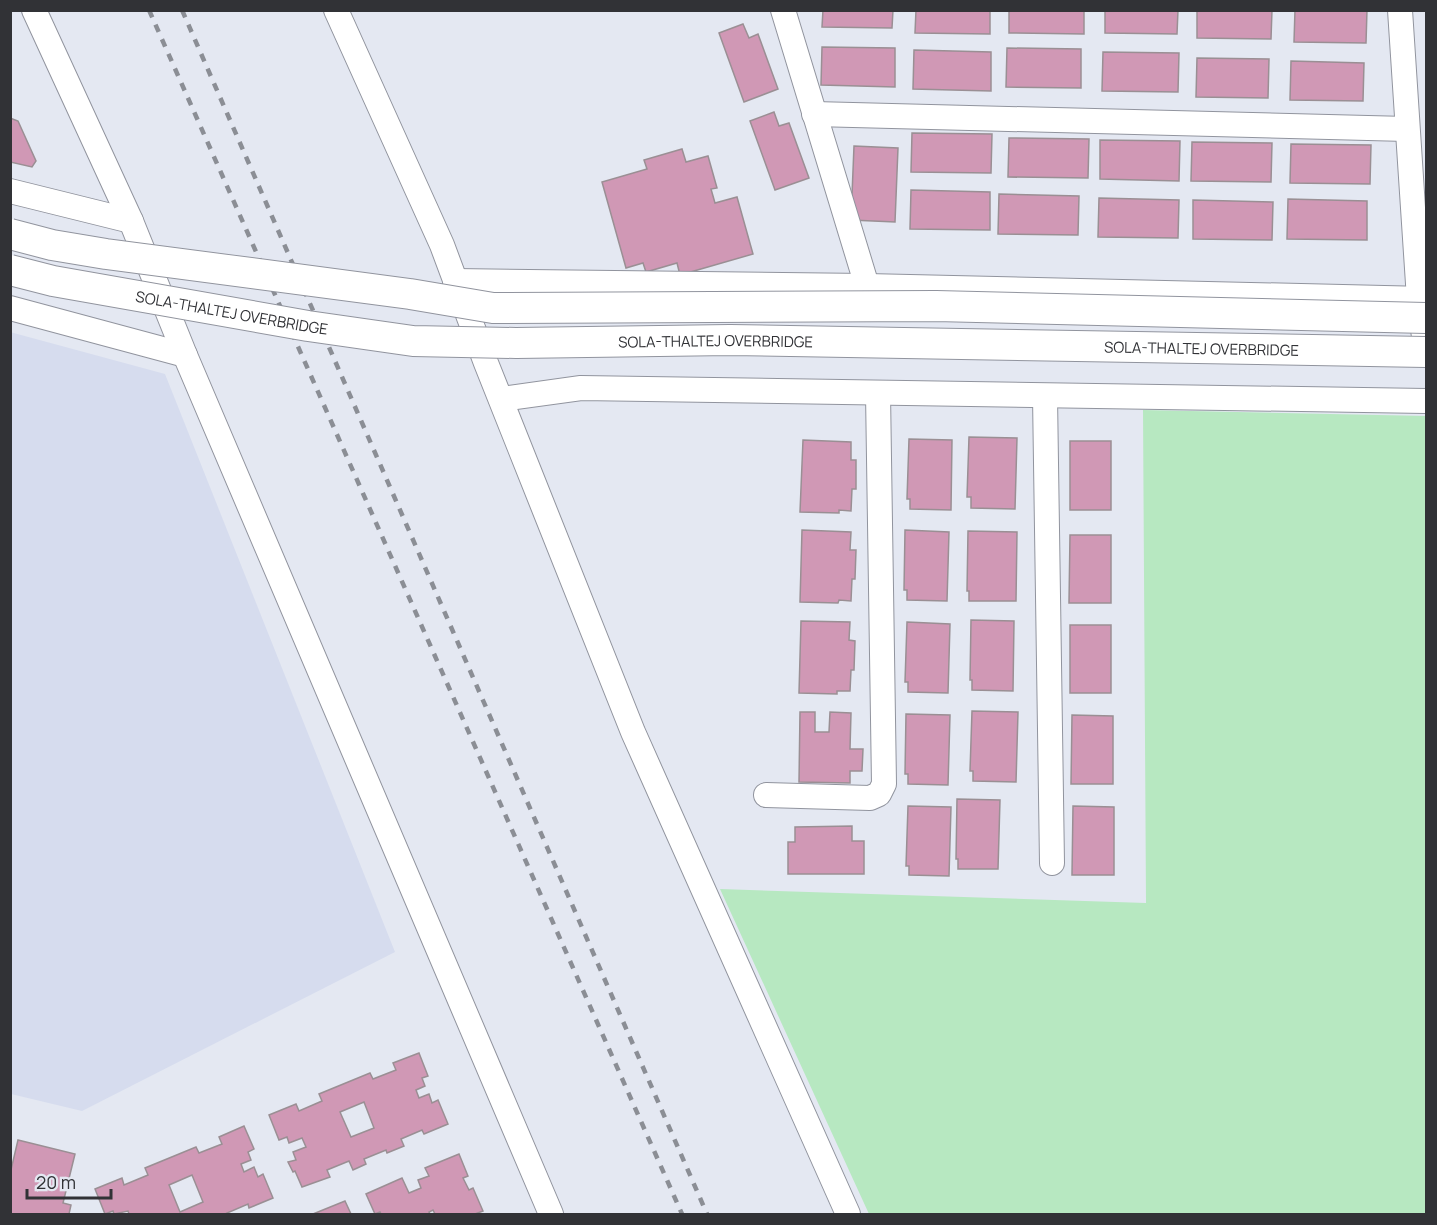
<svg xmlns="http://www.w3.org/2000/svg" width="1437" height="1225" viewBox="0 0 1437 1225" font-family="Manrope,sans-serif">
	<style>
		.built { fill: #d6dcee }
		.green { fill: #b7e8c1 }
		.building { fill: #d098b5; stroke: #9a8f94; stroke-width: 1.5; fill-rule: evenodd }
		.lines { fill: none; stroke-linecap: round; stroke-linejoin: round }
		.minor-casing { stroke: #91949e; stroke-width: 26 }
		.minor { stroke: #fff; stroke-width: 24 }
		.rail { stroke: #8b8e95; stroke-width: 4.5; stroke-dasharray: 8 8; stroke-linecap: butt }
		.tertiary-bridge-casing { stroke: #91949e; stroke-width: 32; stroke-linecap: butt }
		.tertiary-bridge { stroke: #fff; stroke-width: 30 }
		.labels { text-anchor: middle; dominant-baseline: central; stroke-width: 4.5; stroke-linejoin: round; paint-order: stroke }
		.street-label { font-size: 15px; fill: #313236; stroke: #e4e8f2 }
	</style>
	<rect width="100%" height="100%" fill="#e4e8f2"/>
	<path class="built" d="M10,332L165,374L395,952L82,1111L11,1094Z"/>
	<path class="green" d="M1143,410L1426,416V1214H869L720,889L1146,903Z"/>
	<g class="building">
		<path d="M823,10H893L892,28L822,27Z"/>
		<path d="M916,10H990V34L915,33Z"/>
		<path d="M1009,10H1084V34L1009,33Z"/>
		<path d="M1105,10H1178L1177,34L1105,33Z"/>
		<path d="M1197,10H1272L1271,39L1197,38Z"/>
		<path d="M1295,10H1367L1366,43L1294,42Z"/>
		<path d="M743,24L749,38L758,34L778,89L744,102L719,33Z"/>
		<path d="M822,47L895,48V87L821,85Z"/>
		<path d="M1007,48L1081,49V88L1006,87Z"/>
		<path d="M914,50L991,52V91L913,89Z"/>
		<path d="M1103,52L1179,53L1178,92L1102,91Z"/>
		<path d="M1197,58L1269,59L1268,98L1196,97Z"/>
		<path d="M1291,61L1364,63L1363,101L1290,100Z"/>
		<path d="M774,112L779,126L789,123L809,178L775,190L750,121Z"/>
		<path d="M10,118L18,121L36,161L32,167L10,162Z"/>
		<path d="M912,133L992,134L991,173L911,172Z"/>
		<path d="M1009,138L1089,139L1088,178L1008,177Z"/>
		<path d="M1100,140L1180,141L1179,181L1100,179Z"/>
		<path d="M1192,142L1272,143L1271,182L1191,181Z"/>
		<path d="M1291,144L1371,145L1370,184L1290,183Z"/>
		<path d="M854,146L898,148L895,222L851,220Z"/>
		<path d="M682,149L686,162L708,156L717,188L711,189L715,203L737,197L753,254L680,275L677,263L646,272L643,263L626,268L602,182L647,169L644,160Z"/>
		<path d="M911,190L990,192V230L910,229Z"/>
		<path d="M999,194L1079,196L1078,235L998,234Z"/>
		<path d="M1099,198L1179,200L1178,238L1098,237Z"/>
		<path d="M1288,199L1367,201V240L1287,239Z"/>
		<path d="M1193,200L1273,202L1272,240L1193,239Z"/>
		<path d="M969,437L1017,438L1015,509L971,508V497H967Z"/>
		<path d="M909,439L952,440L951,510L910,509V499H907Z"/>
		<path d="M803,440L851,442V460H856V489H852L851,511L839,510V513L800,512Z"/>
		<rect x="1070" y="441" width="41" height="69"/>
		<path d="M802,530L851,532L850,550H856L855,579H852L851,601L839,600L838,603L800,602Z"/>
		<path d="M905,530L949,532L947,601L907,600V590H904Z"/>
		<path d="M968,531L1017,532L1016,601H969V591H967Z"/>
		<path d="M1070,535H1111V603H1069Z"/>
		<path d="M971,620L1014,621L1013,691L972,690V680H970Z"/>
		<path d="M801,621L850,622L849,640L855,641L854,670H851L850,691H837V694L799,693Z"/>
		<path d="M907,622L950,624L948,693L908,692V682H905Z"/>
		<rect x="1070" y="625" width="41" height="68"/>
		<path d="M972,711L1018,712L1016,782L973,781V771H970Z"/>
		<path d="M800,712H815V732H829L830,712L851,713L850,749H863L862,771H850V783L799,782Z"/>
		<path d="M906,714L950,715L948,785L908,784V774H905Z"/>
		<path d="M1072,715L1113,716V784H1071Z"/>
		<path d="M957,799L1000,800L998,869H958V859H956Z"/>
		<path d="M908,806L951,807L949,876L909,875V866H906Z"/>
		<path d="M1073,806L1114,807V875H1072Z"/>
		<path d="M852,826V841H864V874H788V842H795V827Z"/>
		<path d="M419,1053L428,1076L422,1078L425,1086L416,1090L419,1098L429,1094L432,1103L438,1100L448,1124L424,1134L422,1130L401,1139L404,1146L387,1153L386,1150L364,1159L366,1164L353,1170L349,1161L327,1170L330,1177L302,1187L295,1171L293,1172L288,1162L296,1160L293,1152L306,1147L302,1138L289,1143L287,1137L279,1140L269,1115L296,1104L299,1111L322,1101L319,1094L370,1073L373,1079L396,1070L393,1063ZM364,1102L374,1128L351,1137L340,1112Z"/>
		<path d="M244,1126L254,1149L248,1152L251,1160L241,1164L244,1172L254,1167L258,1177L263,1174L273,1198L249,1208L248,1204L227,1213L228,1214H129L128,1211L114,1214L113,1211L105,1214L95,1189L122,1178L124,1185L148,1175L145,1168L196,1147L199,1153L222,1144L219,1137ZM192,1175L203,1202L180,1212L169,1185Z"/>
		<path d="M18,1140L75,1154L63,1203L71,1205L69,1214H10V1174Z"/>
		<path d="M459,1154L468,1176L463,1178L469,1190L473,1188L483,1211L475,1214H435L433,1210L429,1212L430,1214H381L380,1212L375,1214L366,1194L402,1178L409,1193L421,1188L418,1180L429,1176L425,1168Z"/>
		<path d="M345,1201L351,1214H313Z"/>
	</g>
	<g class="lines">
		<g class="minor-casing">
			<g id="minor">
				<path d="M34,10L131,221L185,355L551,1214"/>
				<path d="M336,10L442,245L486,363L633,732L848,1214"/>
				<path d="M783,10L867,286"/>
				<path d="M1400,10L1419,299L1426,352"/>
				<path d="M814,114L1407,129"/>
				<path d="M10,191L131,221"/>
				<path d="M455,281L867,286L1426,299"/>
				<path d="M10,308L185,355"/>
				<path d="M1045,396L1052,863"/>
				<path d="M501,399L581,388L1426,401"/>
				<path d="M766,795L870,798L879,794L884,784L878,393"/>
			</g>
		</g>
		<use href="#minor" class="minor"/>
		<g class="rail">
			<path d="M149,10L682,1214"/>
			<path d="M182,10L707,1214"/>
		</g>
		<g class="tertiary-bridge-casing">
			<g id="tertiary-bridge">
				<path d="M10,234L52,245L106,254L410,294L493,308L936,306L1426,318"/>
				<path id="s1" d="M10,270L53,281L308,326L413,341L516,343L730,340L1426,352"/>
			</g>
		</g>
		<use href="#tertiary-bridge" class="tertiary-bridge"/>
	</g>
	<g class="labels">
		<g class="street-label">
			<text stroke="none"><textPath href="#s1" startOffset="226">SOLA-THALTEJ OVERBRIDGE</textPath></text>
			<text stroke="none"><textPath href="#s1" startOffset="712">SOLA-THALTEJ OVERBRIDGE</textPath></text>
			<text stroke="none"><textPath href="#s1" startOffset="1198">SOLA-THALTEJ OVERBRIDGE</textPath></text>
		</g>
	</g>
	<rect width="1437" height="1225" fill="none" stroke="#313236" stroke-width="24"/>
	<path d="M27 1189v9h84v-9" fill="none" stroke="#313236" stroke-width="3"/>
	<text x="36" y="1189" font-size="18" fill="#313236" stroke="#e4e8f2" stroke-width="4.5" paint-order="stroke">20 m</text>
</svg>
